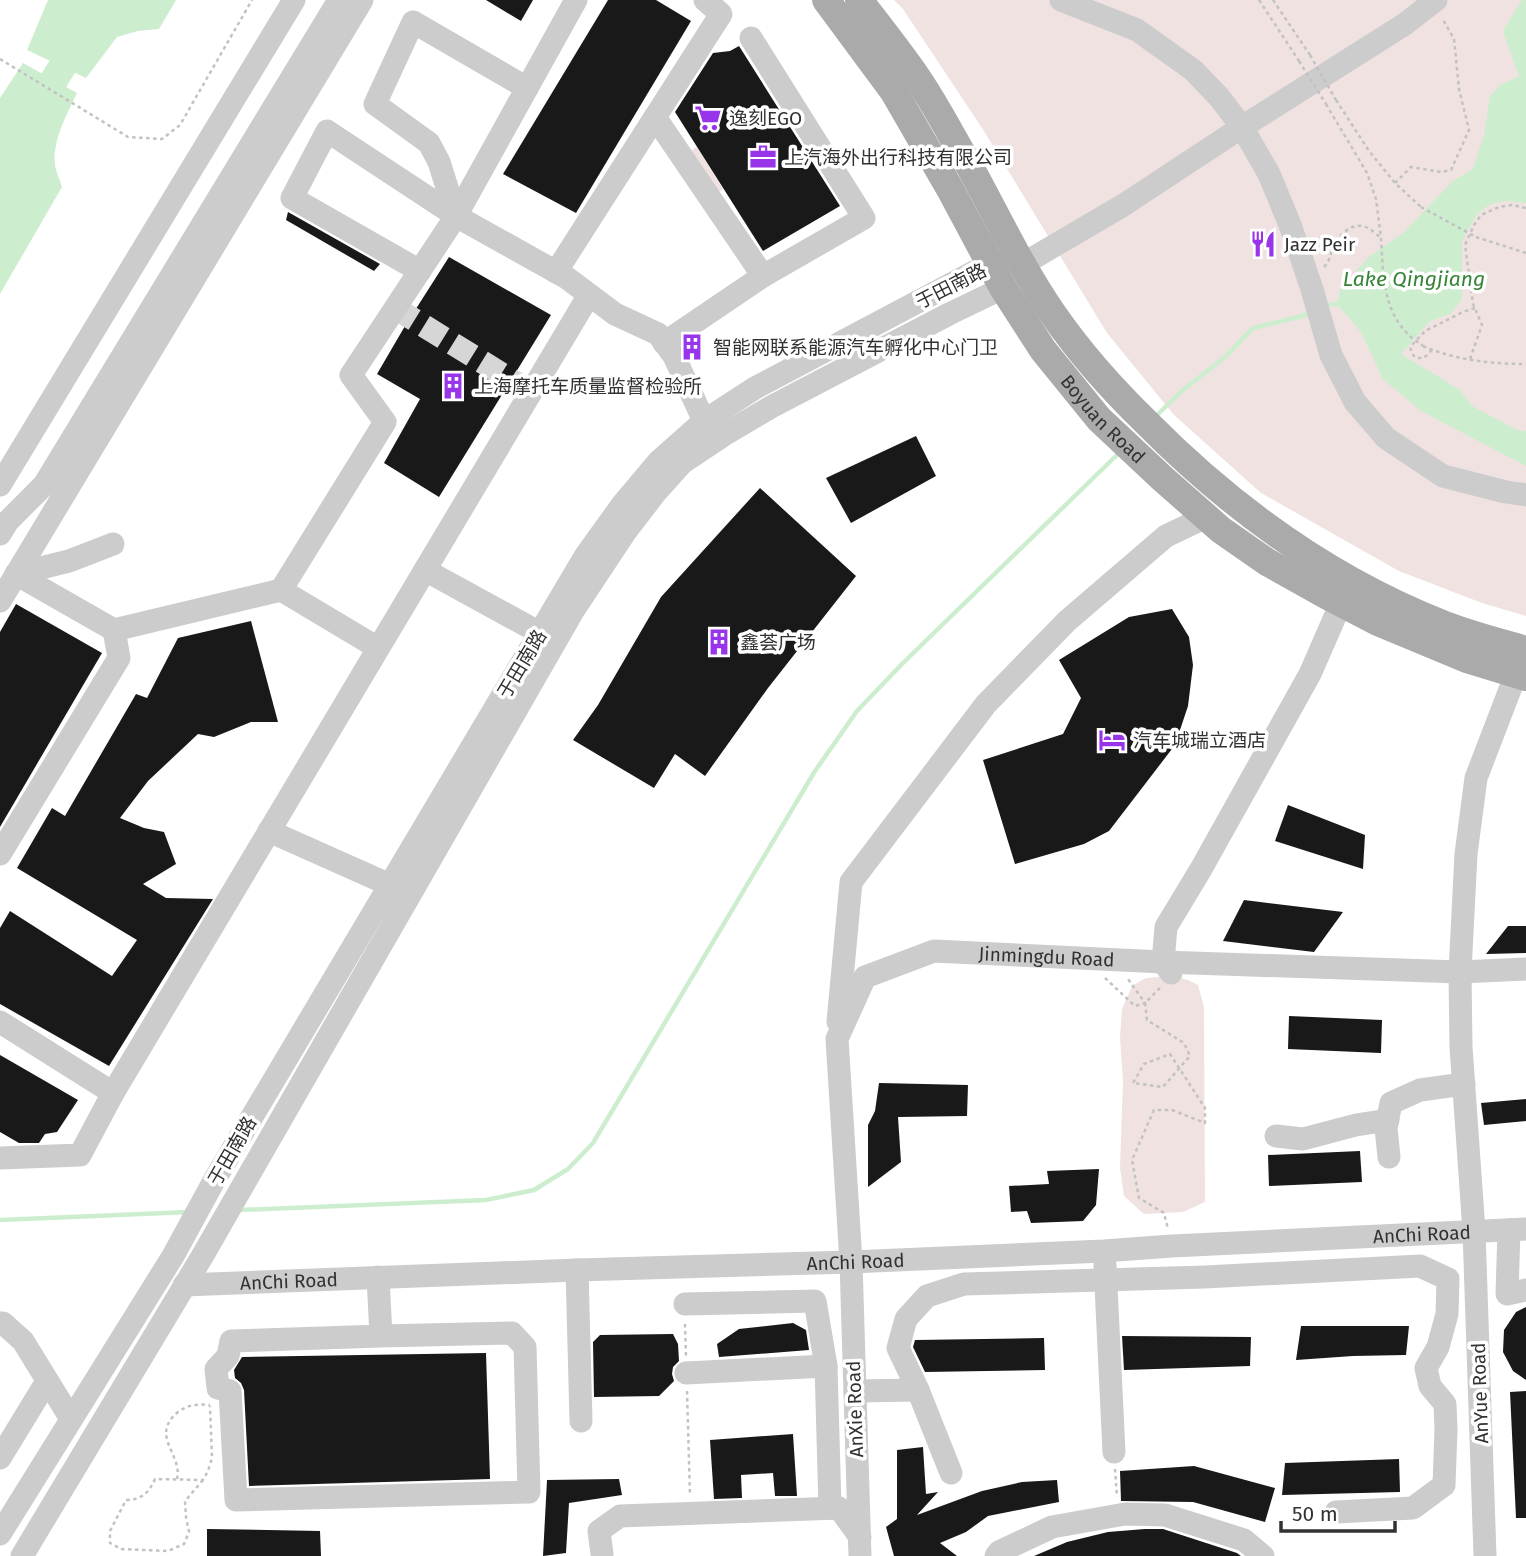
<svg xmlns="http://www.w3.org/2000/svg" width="1526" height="1556" viewBox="0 0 1526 1556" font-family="'Fira Sans','Noto Sans SC',sans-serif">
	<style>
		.green { fill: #efe2e1 }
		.water { fill: #cdeece }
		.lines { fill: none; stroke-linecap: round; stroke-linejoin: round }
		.stream { stroke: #cdeece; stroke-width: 4.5 }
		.river { stroke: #cdeece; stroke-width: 28 }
		.building { fill: #191919 }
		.minor-tunnel { stroke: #d6d6d6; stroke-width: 23; stroke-dasharray: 23 11; stroke-linecap: butt }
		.path { stroke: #c2c2c2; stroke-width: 2.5; stroke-dasharray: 3.5 3.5; stroke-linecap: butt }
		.minor { stroke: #ccc; stroke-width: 23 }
		.major { stroke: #aaa; stroke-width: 28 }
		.path-bridge { stroke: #c2c2c2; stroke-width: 2.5; stroke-dasharray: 3.5 3.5; stroke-linecap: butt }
		.labels { text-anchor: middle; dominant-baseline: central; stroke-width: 7; stroke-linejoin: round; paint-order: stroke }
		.poi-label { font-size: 19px; fill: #323232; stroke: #fff; text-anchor: start }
		.street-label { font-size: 19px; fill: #323232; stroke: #fff }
		.water-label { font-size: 21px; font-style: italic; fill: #368437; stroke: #fff }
	</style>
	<rect width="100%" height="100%" fill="#fff"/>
	<g class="green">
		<path d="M894,0H1526V616L1482,603L1399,571L1261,493L1174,415L1107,333L984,131L903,9Z"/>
		<path d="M697,147L723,189L713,196L686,154Z"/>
		<path d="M1173,976L1188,980L1198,985L1204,1007L1205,1202L1183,1212L1144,1214L1124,1196L1120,1168L1123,1081L1120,1037L1122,1009L1132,986L1146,978Z"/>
	</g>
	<g class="water">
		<path d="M48,0H176L159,29L138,31L117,37L86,78L27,50Z"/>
		<path d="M1522,0H1526V203L1504,201L1489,205L1477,214L1462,241V299L1450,314L1430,321L1401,354L1460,390L1472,406L1517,430L1526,431V466L1421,411L1383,379L1361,332L1337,304L1340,290L1369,257L1403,233L1453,181L1473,169L1484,135L1490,96L1500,85L1519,76L1503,31Z"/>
		<path d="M23,63L77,93C67,114 52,141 55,165C56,172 60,180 62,187L0,294V98Z"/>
	</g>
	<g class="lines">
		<g class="stream">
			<path d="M1324,305L1337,304"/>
			<path d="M1156,416L1182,391L1225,357L1253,328L1303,316L1310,312"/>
			<path d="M239,1210L486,1200L534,1190L568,1169L593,1143L815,771L857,711L902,664L1120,452"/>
			<path d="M0,1220L189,1212"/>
		</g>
		<path class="river" d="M0,166L104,0"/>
	</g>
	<g class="building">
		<path d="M486,0H533L521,21Z"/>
		<path d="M608,0H656L691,21L576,213L503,174Z"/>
		<path d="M739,46L840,206L763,251L675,112L713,53L730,51Z"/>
		<path d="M288,212L380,264L374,271L286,220Z"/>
		<path d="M449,257L551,315L439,497L384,463L420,399L377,374L405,326Z"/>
		<path d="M916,436L936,476L851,523L826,478Z"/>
		<path d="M760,488L856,576L768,688L705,776L675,754L654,788L573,740L598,705L661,597Z"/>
		<path d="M16,604L102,653L0,827V632Z"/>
		<path d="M1172,609L1189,637L1193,665L1188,706L1175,745L1109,831L1084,844L1015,864L983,760L1063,734L1081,698L1059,660L1129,617Z"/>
		<path d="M251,621L278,722H251L214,737L198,734L148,781L120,818L144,828L164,832L176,864L143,884L166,898L213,899L109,1066L0,1004V928L10,911L112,976L137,940L17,868L52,808L65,816L136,694L147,698L178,638Z"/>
		<path d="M1288,805L1365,835L1363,869L1275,841Z"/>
		<path d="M1244,900L1343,912L1314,952L1223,941Z"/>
		<path d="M1508,926H1526V953L1486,954Z"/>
		<path d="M1289,1016L1382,1020L1381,1053L1288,1049Z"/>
		<path d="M0,1055L78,1100L57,1132L45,1134L39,1143H19L0,1132Z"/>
		<path d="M879,1083L968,1085L967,1116L898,1117L901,1162L868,1187V1125L875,1111Z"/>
		<path d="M1526,1099V1121L1484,1125L1481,1103Z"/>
		<path d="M1360,1151L1362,1182L1269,1186L1268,1155Z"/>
		<path d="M1099,1169L1096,1205L1083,1221L1031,1223L1027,1211L1011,1212L1009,1186L1049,1184L1047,1171Z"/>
		<path d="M1526,1307V1380L1513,1371L1503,1352L1504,1330L1516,1312Z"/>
		<path d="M793,1323L806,1330L809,1350L719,1357L717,1344L739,1329Z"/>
		<path d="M1301,1326H1409L1406,1355L1353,1356L1296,1360Z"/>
		<path d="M673,1334L678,1344L679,1361L673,1367L672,1374L674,1381L659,1396L594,1397L593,1342L600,1335Z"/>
		<path d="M1122,1336L1251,1337L1250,1366L1124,1370Z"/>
		<path d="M1044,1338L1045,1370L925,1372L913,1347L915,1340Z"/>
		<path d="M486,1353L490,1479L249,1486L244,1390L241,1383L235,1378L234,1370L242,1357Z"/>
		<path d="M1526,1391V1518H1516L1510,1392Z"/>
		<path d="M793,1434L797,1496H775L773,1473L741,1475L742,1498L714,1499L710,1440Z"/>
		<path d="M923,1447L926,1494L938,1492L917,1515L982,1491L1022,1482L1057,1480L1059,1502L988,1516L966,1532L940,1543L957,1556H894L886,1527L897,1519V1450Z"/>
		<path d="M1399,1459L1400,1492L1282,1495L1285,1463Z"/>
		<path d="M1194,1466L1275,1488L1265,1522L1193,1502L1121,1501L1120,1471Z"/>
		<path d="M619,1479L622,1495L569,1503L566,1553L543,1556L547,1480Z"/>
		<path d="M207,1529L320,1531L321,1556H207Z"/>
		<path d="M1145,1529H1163L1237,1553L1241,1556H1034L1067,1542L1108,1532Z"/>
	</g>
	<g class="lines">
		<path class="minor-tunnel" d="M395,308L531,392"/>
		<g class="path">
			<path d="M1259,0L1299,61"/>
			<path d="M1273,0L1310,55"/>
			<path d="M0,59L128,137L162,139L180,125L252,0"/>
			<path d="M1336,100L1369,151L1395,183L1421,207"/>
			<path d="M1326,104L1367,173L1376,199L1381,238"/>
			<path d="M1395,183L1411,167L1441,172L1451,170L1469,130L1459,89L1454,39L1442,18"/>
			<path d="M1476,237L1526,253"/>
			<path d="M1324,267C1330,261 1330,255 1333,247C1339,235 1353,220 1368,228C1372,230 1377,235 1381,238"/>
			<path d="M1423,346C1455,360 1491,364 1526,364"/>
			<path d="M1432,350L1424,358H1416C1412,354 1410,352 1411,346L1425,331L1463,312L1475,308"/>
			<path d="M1470,359L1482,325L1473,304L1465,245L1474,225L1481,215L1499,207L1512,205L1526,208"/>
			<path d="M1105,978L1135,1006L1145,1003L1128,979"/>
			<path d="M1160,988L1145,1003L1147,1020L1184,1043L1190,1056L1163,1087L1133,1083L1144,1064L1170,1054L1205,1108V1123L1172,1110H1154L1132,1160L1139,1198L1164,1213L1168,1229"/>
			<path d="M685,1324L686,1356"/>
			<path d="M687,1391L690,1496"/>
			<path d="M1115,1469L1117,1497"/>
			<path d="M177,1479C183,1454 149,1436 178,1412C189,1404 198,1404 210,1405"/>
			<path d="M203,1480L185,1501L186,1517L189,1532L184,1544L168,1551L121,1549L110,1543V1531L126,1500C141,1500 149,1493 155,1479L203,1480L208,1471L212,1458L210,1406"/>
		</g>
		<g class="minor">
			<path d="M1436,0L1405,24L1242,127L1269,174L1290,225L1311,286L1331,355L1355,402L1386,438L1443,476L1506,492L1526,495"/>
			<path d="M751,38L864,218L763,276"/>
			<path d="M655,117L763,276L664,343"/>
			<path d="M456,216L439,162L429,143L375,104L413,22L527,88"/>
			<path d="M456,216L576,0"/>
			<path d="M420,271L292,198L327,131L456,216"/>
			<path d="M556,272L721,14L705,0"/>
			<path d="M0,485L294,0"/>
			<path d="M0,534L8,521L44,485L339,0"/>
			<path d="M425,570L589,295"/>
			<path d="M16,574L114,630L281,590L378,648"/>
			<path d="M16,574L69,561L113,544"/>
			<path d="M281,590L385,422L351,375L456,216L567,278L615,314L658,334L674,356L704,421"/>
			<path d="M0,601L362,0"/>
			<path d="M269,831L390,885"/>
			<path d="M0,854L119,658L114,630"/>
			<path d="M1171,973L1163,962L1166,927L1201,869L1310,674L1341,603"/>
			<path d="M0,1022L113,1093L425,570L540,633"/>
			<path d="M838,1022L851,882L986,704L1067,621L1166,536L1206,517"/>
			<path d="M1276,1136L1303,1139L1356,1125L1388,1120"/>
			<path d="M1389,1157L1386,1128L1391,1103L1420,1090L1464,1084"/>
			<path d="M0,1158L80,1155L113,1093"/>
			<path d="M1509,1230L1507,1294L1526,1290"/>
			<path d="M1105,1265L1114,1452"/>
			<path d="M577,1270L581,1421"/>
			<path d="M378,1277L381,1336L512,1333L525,1347L529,1492L236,1500L230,1391L218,1388L216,1369L228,1356L231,1341L381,1336"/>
			<path id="s1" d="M184,1285L577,1270L851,1262L1104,1251L1172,1246L1526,1229"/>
			<path d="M685,1304L815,1301L826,1366"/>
			<path d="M0,1323H3L23,1341L71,1419"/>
			<path d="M686,1373L826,1366L830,1508"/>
			<path d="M855,1391L918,1390"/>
			<path d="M0,1458L47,1381"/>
			<path d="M951,1473L918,1390L898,1348L906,1319L927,1296L964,1284L1205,1277L1420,1266L1448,1279L1447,1314L1438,1347L1426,1368L1430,1386L1445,1404L1446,1430L1444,1485L1413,1508L1336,1512"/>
			<path d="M0,1534L173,1256L215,1179L586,555L622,505L659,461L704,421L755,388L989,264H1006"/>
			<path d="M602,1554L599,1531L620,1516L839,1508L860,1537"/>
			<path d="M22,1556L203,1255L573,611L626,531L656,492L682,463L727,433L771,407L949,314L1003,288L1023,264L1122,206L1242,127L1219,97L1193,70L1137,30L1061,0"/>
			<path id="s2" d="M860,1556L851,1262L837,1039L865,977L934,951L1163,962L1460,972L1526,969"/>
			<path d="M996,1556L999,1552L1052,1527L1125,1514L1165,1515L1244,1540L1263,1556"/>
			<path d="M1485,1556L1474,1231L1461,1047L1460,972L1466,854L1476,778L1516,674"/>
		</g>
		<g class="major">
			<path id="s3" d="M826,0L894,92L950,189L1003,288L1043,350L1099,419L1163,479L1221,530L1267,562L1326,595L1378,622L1467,659L1526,677"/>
			<path d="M859,0C878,25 898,50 916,76C936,105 952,137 970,167C997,216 1021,268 1053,314C1080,353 1112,389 1146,422C1233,510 1330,580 1445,625C1471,635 1499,642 1526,650"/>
		</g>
		<g class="path-bridge">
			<path d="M1310,55L1336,100"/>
			<path d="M1299,61L1326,104"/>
			<path d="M1421,207L1476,237"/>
			<path d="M1381,238C1383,269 1382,307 1406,332C1411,338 1418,342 1423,346"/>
		</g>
	</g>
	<defs>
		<g id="supermarket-bare" transform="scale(2.1)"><path d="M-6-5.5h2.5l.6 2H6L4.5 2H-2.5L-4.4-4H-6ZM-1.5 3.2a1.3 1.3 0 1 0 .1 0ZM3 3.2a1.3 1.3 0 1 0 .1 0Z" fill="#9834ea" stroke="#fff" stroke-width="2.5" paint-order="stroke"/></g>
		<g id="office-bare" transform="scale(2.1)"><path d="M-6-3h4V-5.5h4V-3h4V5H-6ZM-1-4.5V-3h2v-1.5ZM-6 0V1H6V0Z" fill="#9834ea" stroke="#fff" stroke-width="2.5" paint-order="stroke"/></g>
		<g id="restaurant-bare" transform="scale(2.1)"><path d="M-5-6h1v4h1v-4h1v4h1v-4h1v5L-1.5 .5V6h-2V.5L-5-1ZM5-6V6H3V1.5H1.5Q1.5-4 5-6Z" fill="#9834ea" stroke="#fff" stroke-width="2.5" paint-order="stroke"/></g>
		<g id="building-bare" transform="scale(2.1)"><path d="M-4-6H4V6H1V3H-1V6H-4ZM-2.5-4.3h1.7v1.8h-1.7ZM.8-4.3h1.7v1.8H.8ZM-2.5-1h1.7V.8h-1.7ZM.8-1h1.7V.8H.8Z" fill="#9834ea" stroke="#fff" stroke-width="2.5" paint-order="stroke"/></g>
		<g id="hotel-bare" transform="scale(2.1)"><path d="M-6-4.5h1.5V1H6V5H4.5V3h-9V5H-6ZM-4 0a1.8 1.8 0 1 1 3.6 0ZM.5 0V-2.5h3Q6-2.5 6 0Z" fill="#9834ea" stroke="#fff" stroke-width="2.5" paint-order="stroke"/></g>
	</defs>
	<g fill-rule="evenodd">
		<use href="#supermarket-bare" x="708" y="118"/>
		<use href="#office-bare" x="763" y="157"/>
		<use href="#restaurant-bare" x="1263" y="244"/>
		<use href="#building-bare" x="692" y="347"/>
		<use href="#building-bare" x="453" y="386"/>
		<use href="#building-bare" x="719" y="642"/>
		<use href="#hotel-bare" x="1112" y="740"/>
	</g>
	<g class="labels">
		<g class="poi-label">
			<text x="729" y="118">逸刻EGO</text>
			<text x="784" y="157">上汽海外出行科技有限公司</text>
			<text x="1284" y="244">Jazz Peir</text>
			<text x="713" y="347">智能网联系能源汽车孵化中心门卫</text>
			<text x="474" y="386">上海摩托车质量监督检验所</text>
			<text x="740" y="642">鑫荟广场</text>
			<text x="1133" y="740">汽车城瑞立酒店</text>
		</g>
		<g class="street-label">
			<text transform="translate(951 286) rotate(-27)">于田南路</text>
			<text stroke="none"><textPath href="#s3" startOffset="504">Boyuan Road</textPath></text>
			<text transform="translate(522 664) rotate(-59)">于田南路</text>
			<text stroke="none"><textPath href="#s2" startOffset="772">Jinmingdu Road</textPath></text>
			<text transform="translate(232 1151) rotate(-60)">于田南路</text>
			<text stroke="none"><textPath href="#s1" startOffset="1239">AnChi Road</textPath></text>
			<text stroke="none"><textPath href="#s1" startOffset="672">AnChi Road</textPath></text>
			<text stroke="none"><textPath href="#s1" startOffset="105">AnChi Road</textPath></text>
			<text transform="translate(1480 1393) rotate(-92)">AnYue Road</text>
			<text transform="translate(855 1409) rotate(-92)">AnXie Road</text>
		</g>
		<g class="water-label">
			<text x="1414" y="279">Lake Qingjiang</text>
		</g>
	</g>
	<path d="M1281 1521v10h114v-10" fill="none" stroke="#323232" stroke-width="3.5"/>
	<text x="1292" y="1521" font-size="21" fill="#323232" stroke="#ffffff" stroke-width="5" paint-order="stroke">50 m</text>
</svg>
